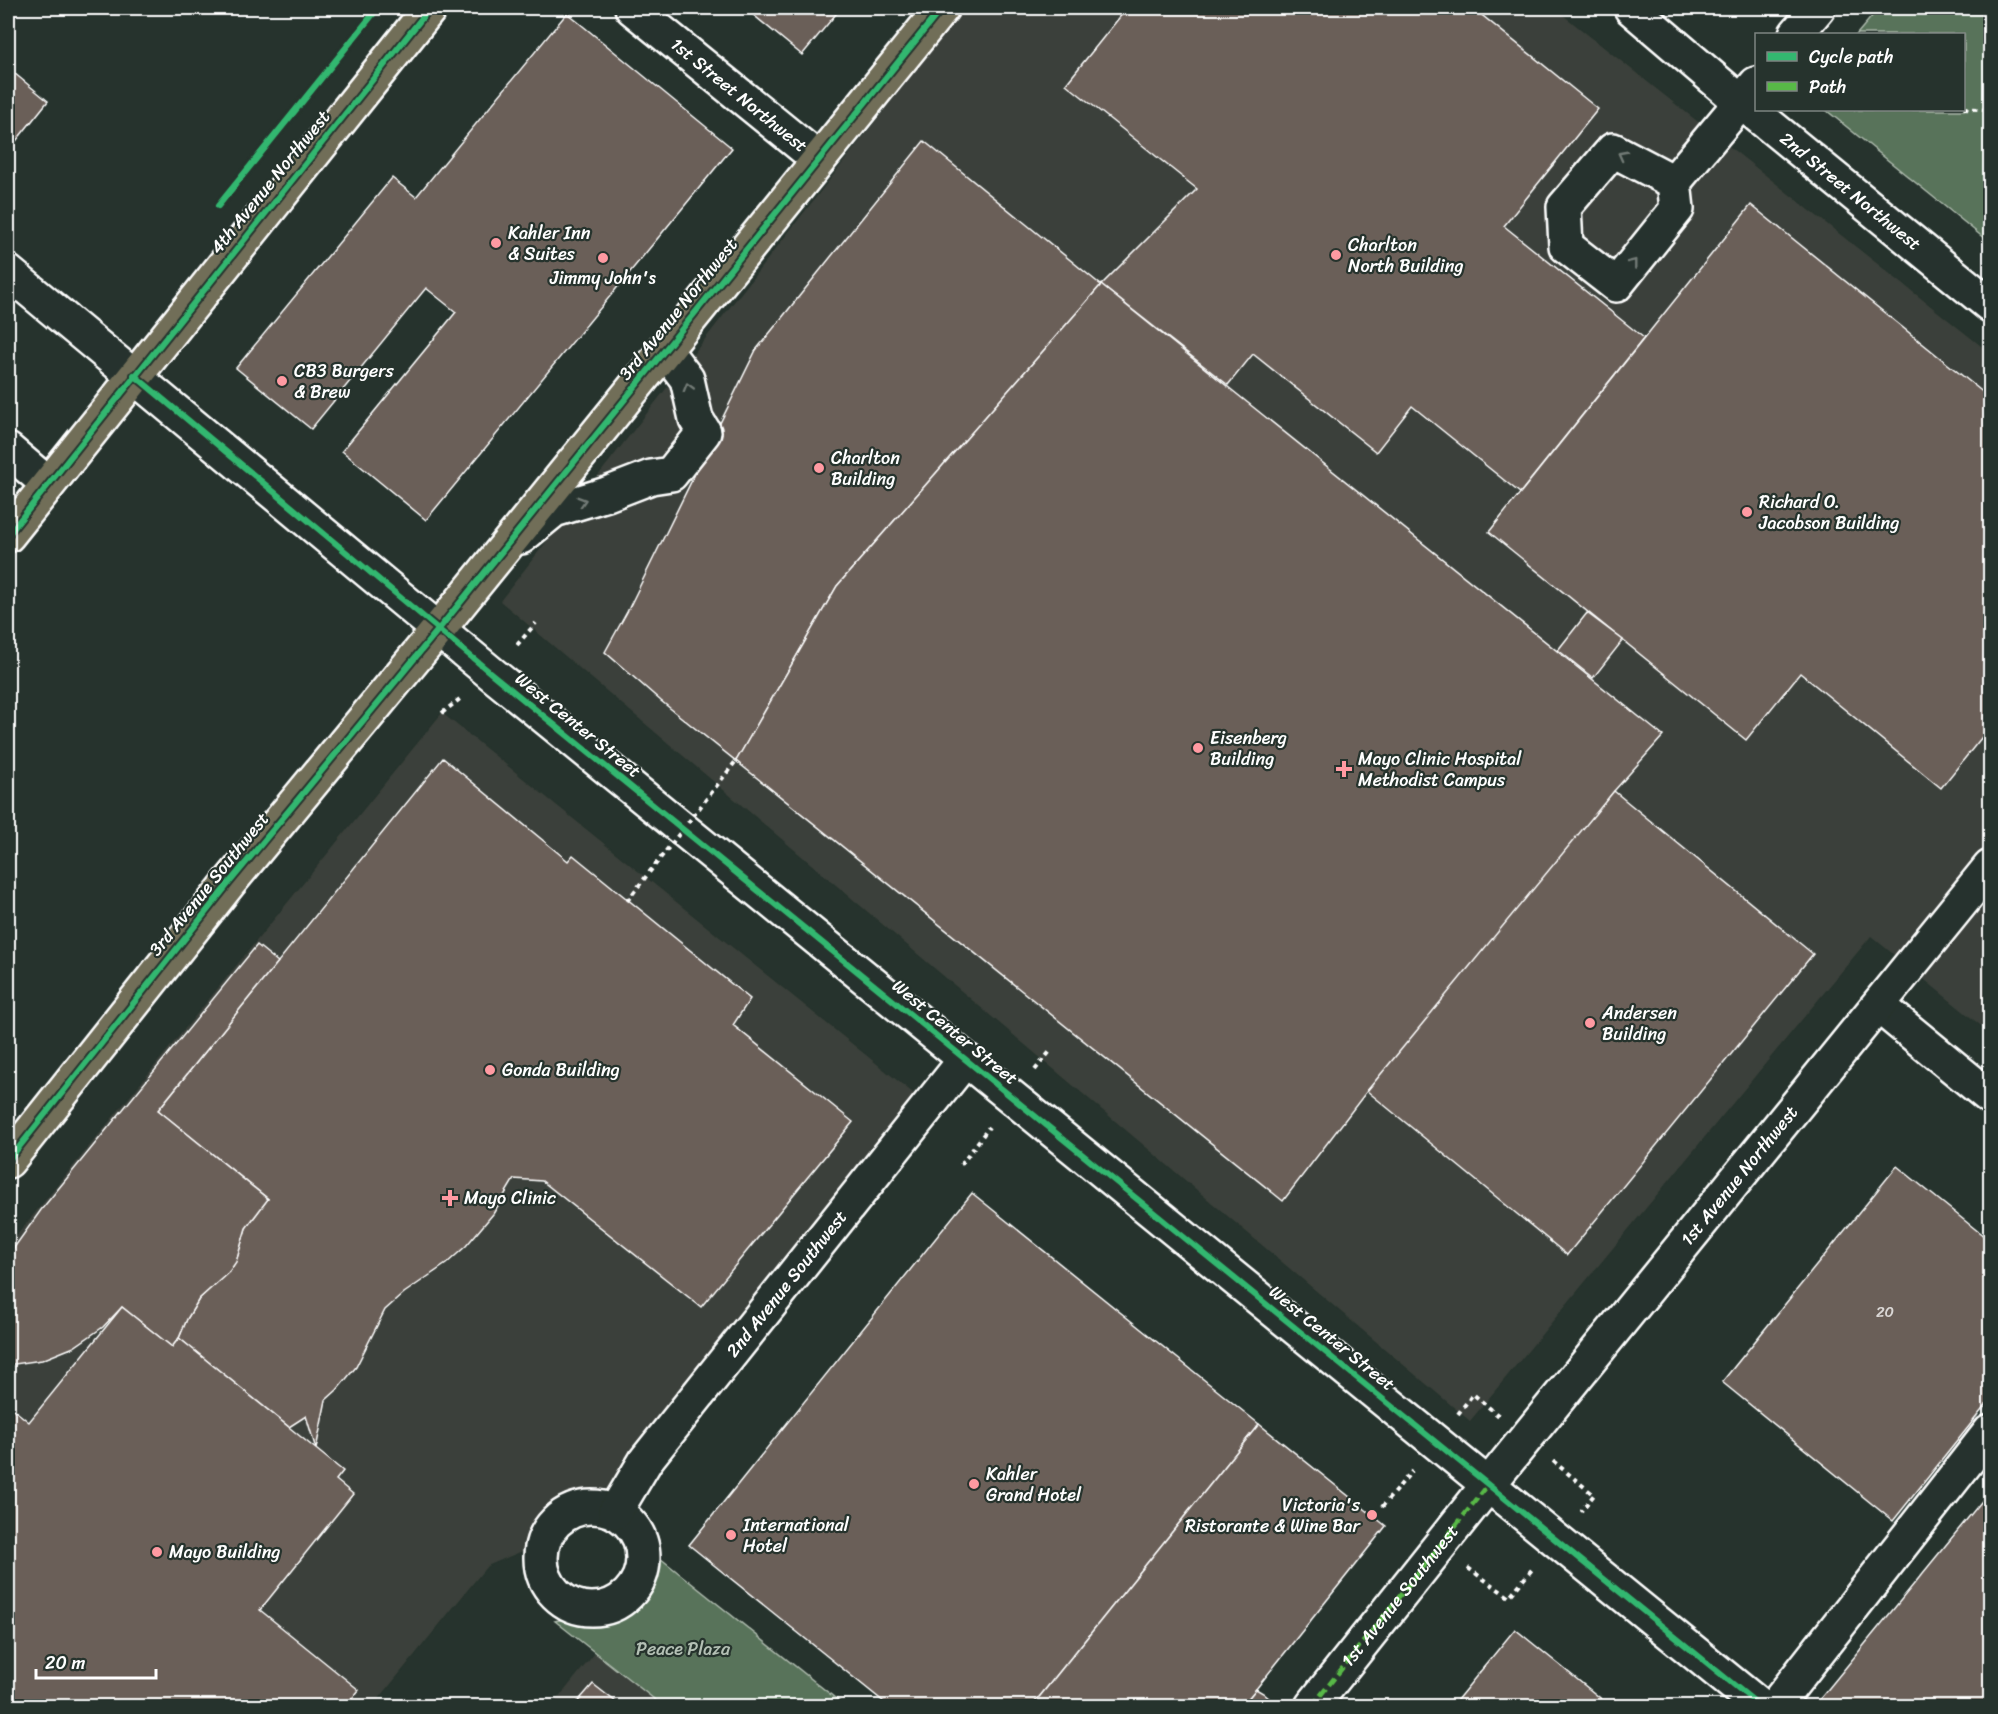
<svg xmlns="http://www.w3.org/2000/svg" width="1998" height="1714" viewBox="0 0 1998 1714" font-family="Sriracha,sans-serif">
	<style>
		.built { fill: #3b403a }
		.green { fill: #58735a; stroke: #acb9ac; stroke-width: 1.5 }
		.building { fill: #6b5f58; stroke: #fff; stroke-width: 1.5 }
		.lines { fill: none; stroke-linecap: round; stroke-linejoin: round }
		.minor-casing { stroke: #fff; stroke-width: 38 }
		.major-casing { stroke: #fff; stroke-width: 38 }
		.path { stroke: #fff; stroke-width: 4; stroke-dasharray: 4.5 4.5; stroke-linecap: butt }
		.minor { stroke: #26332d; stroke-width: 33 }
		.major { stroke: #716e59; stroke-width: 33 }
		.path-bridge { stroke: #fff; stroke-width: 4; stroke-dasharray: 4.5 4.5; stroke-linecap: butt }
		.quiet { stroke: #58b947; stroke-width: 4.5; stroke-dasharray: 9 4.5; stroke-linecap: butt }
		.cycleway-casing { stroke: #26332d; stroke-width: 10 }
		.cycleway { stroke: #33b770; stroke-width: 6 }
		.oneway { stroke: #727a76 }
		.poi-dot { fill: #ff9aa2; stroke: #26332d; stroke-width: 2 }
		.labels { text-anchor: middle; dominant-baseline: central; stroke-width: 4.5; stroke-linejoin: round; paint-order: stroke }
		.number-label { font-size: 15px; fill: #dad7d5 }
		.street-label { font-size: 18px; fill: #fff; stroke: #26332d }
		.poi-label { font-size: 18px; fill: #fff; stroke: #26332d; text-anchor: start }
		.park-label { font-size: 18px; fill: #b4c0b5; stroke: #26332d }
	</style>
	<rect width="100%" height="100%" fill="#26332d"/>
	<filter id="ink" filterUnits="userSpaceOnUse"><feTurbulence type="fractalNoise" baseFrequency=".0167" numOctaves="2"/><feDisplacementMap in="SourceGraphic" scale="12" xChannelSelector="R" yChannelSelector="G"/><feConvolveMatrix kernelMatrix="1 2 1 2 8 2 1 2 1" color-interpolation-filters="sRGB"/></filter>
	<g filter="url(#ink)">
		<g class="built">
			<path d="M964,8H1554L1990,353V1033L1871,936L1470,1421L500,601Z"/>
			<path d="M442,713L929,1106L615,1512L487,1566L373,1706H8V1246Z"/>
			<path d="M595,1653L662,1706H552Z"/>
		</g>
		<g class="green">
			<path d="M1879,8H1990V243L1826,110H1964V34H1857Z"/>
			<path d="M655,1554L845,1706H663L555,1621L629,1605Z"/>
		</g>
		<g class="building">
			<path d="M745,8H841L802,55Z"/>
			<path d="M1127,8H1473L1598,109L1504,226L1644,338L1520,493L1412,406L1376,452L1253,354L1228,385L1101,285L1197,189L1066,84Z"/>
			<path d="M567,13L732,148L426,520L342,451L456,312L426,288L311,429L236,368L392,178L416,197Z"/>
			<path d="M8,68L48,101L8,151Z"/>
			<path d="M924,141L1101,285L837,586L736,761L661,701L605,652L627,612L756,350Z"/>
			<path d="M1751,205L1990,398V727L1941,788L1800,673L1746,740L1489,532Z"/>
			<path d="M1101,285L1663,736L1614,791L1441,1012L1367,1091L1283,1201L736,761L837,586Z"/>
			<path d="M1587,613L1623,640L1593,678L1558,650Z"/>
			<path d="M443,758L568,861L573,855L750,999L733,1025L853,1122L701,1307L542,1181L514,1179L493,1214L466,1246L446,1264L404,1293L385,1310L356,1367L337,1390L326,1400L316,1449L306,1416L289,1427L179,1338L187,1319L199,1299L232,1268L237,1258L246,1228L268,1199L158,1110Z"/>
			<path d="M1614,791L1813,954L1567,1255L1367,1091Z"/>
			<path d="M257,945L278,962L158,1110L268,1199L246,1228L236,1262L229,1272L199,1299L187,1319L179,1338L172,1347L122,1307L103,1327L74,1347L42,1360L8,1365V1256L41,1210Z"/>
			<path d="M1897,1166L1990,1241V1400L1893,1521L1722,1382Z"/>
			<path d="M972,1193L1259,1424L1032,1706H889L689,1545Z"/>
			<path d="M122,1307L172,1347L179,1338L343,1471L336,1480L353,1494L260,1610L359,1690L346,1706H8V1405L29,1422Z"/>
			<path d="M1259,1424L1386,1526L1256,1689L1242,1706H1032Z"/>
			<path d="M1990,1491V1706H1814L1829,1688Z"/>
			<path d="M1515,1629L1610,1706H1452Z"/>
			<path d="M593,1684L621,1706H574Z"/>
			<path d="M1256,1689L1263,1693L1278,1706H1242Z"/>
		</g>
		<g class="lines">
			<g class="minor-casing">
				<g id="minor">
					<path id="s1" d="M632,8L818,159"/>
					<path id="s2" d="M1631,8L1741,102L1990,305"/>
					<path d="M1796,34L1818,8"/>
					<path d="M1674,182L1613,150L1564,207L1566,246L1616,285L1677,209L1674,182L1756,84"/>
					<path d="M8,272L492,674L1760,1706"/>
					<path d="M8,450L48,484"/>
					<path d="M521,537L554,510L607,494L651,477L671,474L704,432L696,419L687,379L664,349"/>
					<path d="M1879,1006L1990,1097"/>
					<circle cx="592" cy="1558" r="51"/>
					<path id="s3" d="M615,1512L646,1460L965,1060"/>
					<path id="s4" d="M1312,1706L1488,1485L1990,867"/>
					<path d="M1775,1706L1990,1432"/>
				</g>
			</g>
			<g class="major-casing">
				<g id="major">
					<path d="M8,535L430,8"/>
					<path d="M8,1161L229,883L438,630L942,8"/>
				</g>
			</g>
			<g class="path">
				<path d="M1964,108L1990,110"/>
				<path d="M517,645L536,623"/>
				<path d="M442,713L461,698"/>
				<path d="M1035,1070L1052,1049"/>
				<path d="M961,1165L989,1127"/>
				<path d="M1458,1414L1473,1394L1499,1416"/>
				<path d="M1553,1461L1594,1495L1581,1511"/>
				<path d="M1382,1507L1412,1471"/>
				<path d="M1468,1568L1509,1597L1534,1567"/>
			</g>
			<use href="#minor" class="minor"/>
			<use href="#major" class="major"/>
			<path class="path-bridge" d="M627,901L736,761"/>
			<path class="quiet" d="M1312,1706L1488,1485"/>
			<g class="cycleway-casing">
				<g id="cycleway">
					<path d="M218,206L378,8"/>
					<path d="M134,375L492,674L1760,1706"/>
					<path d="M8,535L430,8"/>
					<path d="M8,1161L229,883L438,630L942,8"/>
				</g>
			</g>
			<use href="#cycleway" class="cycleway"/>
		</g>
		<defs><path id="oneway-chevron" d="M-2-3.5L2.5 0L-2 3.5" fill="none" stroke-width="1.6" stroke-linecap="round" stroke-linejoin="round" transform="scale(1.5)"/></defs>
		<g class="oneway">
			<use href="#oneway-chevron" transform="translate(1622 155) rotate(-152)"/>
			<use href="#oneway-chevron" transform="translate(1633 263) rotate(-52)"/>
			<use href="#oneway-chevron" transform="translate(688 387) rotate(-106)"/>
			<use href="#oneway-chevron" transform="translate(582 501) rotate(-17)"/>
		</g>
	</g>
	<g class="poi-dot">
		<circle cx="496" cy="243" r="6"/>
		<circle cx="1336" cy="255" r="6"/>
		<circle cx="603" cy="258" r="6"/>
		<circle cx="282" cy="381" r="6"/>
		<circle cx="819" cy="468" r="6"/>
		<circle cx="1747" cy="512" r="6"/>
		<circle cx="1198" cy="748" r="6"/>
		<path d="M1341 760h6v6h6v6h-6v6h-6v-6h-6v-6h6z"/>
		<circle cx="1590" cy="1023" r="6"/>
		<circle cx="490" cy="1070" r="6"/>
		<path d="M447 1189h6v6h6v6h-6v6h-6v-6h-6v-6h6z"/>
		<circle cx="974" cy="1484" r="6"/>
		<circle cx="1372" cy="1515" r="6"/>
		<circle cx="731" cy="1535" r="6"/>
		<circle cx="157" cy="1552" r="6"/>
	</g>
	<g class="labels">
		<g class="number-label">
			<text x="1885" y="1312">20</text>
		</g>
		<g class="street-label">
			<text stroke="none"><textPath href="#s1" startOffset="138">1st Street Northwest</textPath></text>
			<text transform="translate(270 182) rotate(-51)">4th Avenue Northwest</text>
			<text stroke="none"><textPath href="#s2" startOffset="286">2nd Street Northwest</textPath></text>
			<text transform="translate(678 309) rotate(-51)">3rd Avenue Northwest</text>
			<text transform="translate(578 725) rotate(39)">West Center Street</text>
			<text transform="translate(209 884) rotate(-51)">3rd Avenue Southwest</text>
			<text transform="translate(955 1032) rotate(39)">West Center Street</text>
			<text stroke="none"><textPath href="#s4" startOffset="681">1st Avenue Northwest</textPath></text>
			<text stroke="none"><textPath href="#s3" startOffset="286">2nd Avenue Southwest</textPath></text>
			<text transform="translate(1332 1338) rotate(39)">West Center Street</text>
			<text stroke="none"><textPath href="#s4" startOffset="141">1st Avenue Southwest</textPath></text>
		</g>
		<g class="poi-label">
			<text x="508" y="233">Kahler Inn<tspan x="508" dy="21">&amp; Suites</tspan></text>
			<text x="1348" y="245">Charlton<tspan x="1348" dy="21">North Building</tspan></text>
			<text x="603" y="278" text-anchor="middle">Jimmy John's</text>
			<text x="294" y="371">CB3 Burgers<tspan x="294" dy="21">&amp; Brew</tspan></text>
			<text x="831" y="458">Charlton<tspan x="831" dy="21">Building</tspan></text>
			<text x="1759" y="502">Richard O.<tspan x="1759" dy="21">Jacobson Building</tspan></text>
			<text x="1210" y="738">Eisenberg<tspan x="1210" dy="21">Building</tspan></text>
			<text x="1358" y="759">Mayo Clinic Hospital<tspan x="1358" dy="21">Methodist Campus</tspan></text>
			<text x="1602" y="1013">Andersen<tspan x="1602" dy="21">Building</tspan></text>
			<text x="502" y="1070">Gonda Building</text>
			<text x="464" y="1198">Mayo Clinic</text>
			<text x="986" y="1474">Kahler<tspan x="986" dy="21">Grand Hotel</tspan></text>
			<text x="1360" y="1505" text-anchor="end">Victoria's<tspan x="1360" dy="21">Ristorante &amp; Wine Bar</tspan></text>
			<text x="743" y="1525">International<tspan x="743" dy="21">Hotel</tspan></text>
			<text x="169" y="1552">Mayo Building</text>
		</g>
		<g class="park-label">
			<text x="683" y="1649">Peace Plaza</text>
		</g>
	</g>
	<rect width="1998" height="1714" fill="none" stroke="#26332d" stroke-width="30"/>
	<rect x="15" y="15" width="1968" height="1684" fill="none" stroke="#fff" stroke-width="2" filter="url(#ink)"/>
	<rect x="1755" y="33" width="210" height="78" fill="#26332d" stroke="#7d8581" stroke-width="1.5"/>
	<rect x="1767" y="52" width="30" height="9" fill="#33b770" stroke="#7d8581" stroke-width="1.5"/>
	<text x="1809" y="63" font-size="18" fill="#ffffff">Cycle path</text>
	<rect x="1767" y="82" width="30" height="9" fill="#58b947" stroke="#7d8581" stroke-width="1.5"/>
	<text x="1809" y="93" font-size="18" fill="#ffffff">Path</text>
	<path d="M36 1669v9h120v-9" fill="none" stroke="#ffffff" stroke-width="3"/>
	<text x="45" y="1669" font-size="18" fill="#ffffff" stroke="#26332d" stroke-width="4.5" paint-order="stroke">20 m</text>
</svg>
